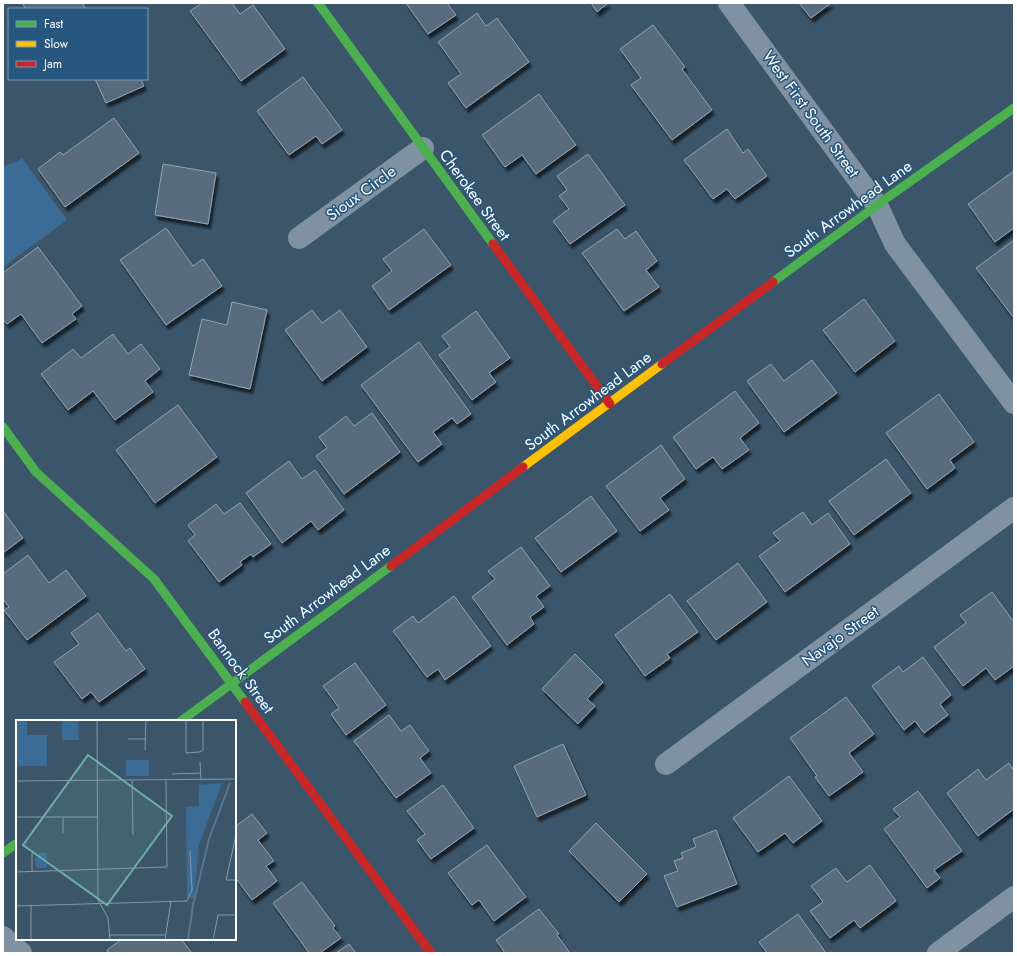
<svg xmlns="http://www.w3.org/2000/svg" width="1017" height="956" viewBox="0 0 1017 956" font-family="Jost,sans-serif">
	<style>
		.green { fill: #3b6c95 }
		.building { fill: #586c7d; stroke: #94a3af; filter: url(#shadow) }
		.lines { fill: none; stroke-linecap: round; stroke-linejoin: round }
		.street { stroke: #8091a1; stroke-width: 22 }
		.fast { stroke: #4caf50; stroke-width: 9 }
		.slow { stroke: #ffc107; stroke-width: 9 }
		.jam { stroke: #c62828; stroke-width: 9 }
		.labels { text-anchor: middle; dominant-baseline: central; stroke-width: 3; stroke-linejoin: round; paint-order: stroke }
		.street-label { font-size: 16px; fill: #fff; stroke: #27567e }
		.inset-river { fill: none; stroke: #577893; stroke-width: 2 }
		.inset-road { fill: none; stroke: #8999a6; stroke-width: 1 }
		.view { fill: #6fada8; fill-opacity: 0.15; stroke: #6fada8; stroke-width: 2 }
		.inset-edge { fill: none; stroke: #fff; stroke-width: 2 }
	</style>
	<defs>
		<filter id="shadow"><feDropShadow dx="2.5" dy="4.5" stdDeviation="1" flood-color="#0009"/></filter>
	</defs>
	<rect width="100%" height="100%" fill="#3b556a"/>
	<path class="green" d="M22,158L67,220L3,267V166L16,162Z"/>
	<g class="building">
		<path d="M22,3H82L86,9H26Z"/>
		<path d="M202,3H232L240,14L253,5L285,49L241,81L190,11Z"/>
		<path d="M406,3H447L456,15L428,34Z"/>
		<path d="M591,3H608L597,12Z"/>
		<path d="M799,3H831L811,18Z"/>
		<path d="M477,13L486,26L497,18L529,62L466,108L448,83L461,74L438,42Z"/>
		<path d="M653,25L685,67L682,69L712,110L672,140L631,85L641,78L620,49Z"/>
		<path d="M303,77L342,130L322,144L316,136L289,155L257,111Z"/>
		<path d="M95,79H141L144,86L106,103Z"/>
		<path d="M539,94L576,145L536,174L522,155L505,167L482,135Z"/>
		<path d="M114,118L139,153L65,207L38,169L60,152L63,155Z"/>
		<path d="M727,129L743,153L748,149L767,176L735,199L727,189L713,199L684,160Z"/>
		<path d="M588,154L625,205L570,244L553,221L569,209L559,196L567,190L557,176Z"/>
		<path d="M163,164L216,173L208,224L155,215Z"/>
		<path d="M1014,171V228L995,242L968,204Z"/>
		<path d="M166,228L193,266L203,259L222,286L166,325L120,260Z"/>
		<path d="M424,229L451,265L389,310L372,286L392,271L383,259Z"/>
		<path d="M617,229L625,239L636,231L657,261L646,270L659,287L624,311L582,253Z"/>
		<path d="M1014,240V316L1013,317L976,268Z"/>
		<path d="M38,247L82,306L72,314L76,319L42,343L21,314L7,324L3,319V273Z"/>
		<path d="M864,299L895,341L855,372L823,330Z"/>
		<path d="M232,302L267,310L250,389L189,375L202,319L227,325Z"/>
		<path d="M312,310L322,323L340,310L367,347L322,381L285,330Z"/>
		<path d="M476,311L510,358L489,373L496,382L472,400L439,355L450,347L442,336Z"/>
		<path d="M113,334L128,354L141,344L160,369L145,381L153,392L115,420L93,391L68,410L41,374L73,349L81,358Z"/>
		<path d="M419,342L471,414L457,424L452,418L433,432L442,444L418,462L361,385Z"/>
		<path d="M812,360L837,393L784,432L747,381L771,364L784,381Z"/>
		<path d="M735,391L759,423L740,438L749,450L722,469L713,457L696,469L673,437Z"/>
		<path d="M939,394L974,442L950,460L955,468L927,489L886,433Z"/>
		<path d="M178,405L217,457L155,503L116,450Z"/>
		<path d="M372,413L400,452L344,494L316,456L327,448L319,437L346,416L354,426Z"/>
		<path d="M661,445L685,479L660,498L669,510L640,531L606,486Z"/>
		<path d="M886,459L911,493L854,535L829,501Z"/>
		<path d="M289,461L302,479L315,470L344,510L318,530L311,521L282,543L246,493Z"/>
		<path d="M591,496L617,531L561,572L535,538Z"/>
		<path d="M240,503L271,544L253,557L251,554L240,562L242,565L219,582L188,541L195,535L188,525L216,504L224,514Z"/>
		<path d="M4,512L23,538L3,553V513Z"/>
		<path d="M803,512L812,525L828,513L850,544L785,592L759,556L780,541L773,533Z"/>
		<path d="M521,547L550,586L536,596L544,607L530,617L534,624L507,645L472,597L495,579L488,571Z"/>
		<path d="M28,555L49,583L66,570L86,596L27,640L4,610L9,607L3,599V574Z"/>
		<path d="M738,563L767,602L716,640L687,601Z"/>
		<path d="M992,592L1014,622V666L995,680L986,668L963,686L934,647L966,623L960,615Z"/>
		<path d="M670,594L698,632L667,654L670,658L645,676L615,635Z"/>
		<path d="M454,596L491,646L445,680L438,669L427,677L393,631L413,616L418,623Z"/>
		<path d="M98,613L126,651L130,648L145,669L99,702L91,692L82,699L54,662L79,644L71,633Z"/>
		<path d="M575,654L603,682L587,699L595,706L578,724L542,689Z"/>
		<path d="M923,657L951,695L940,704L948,715L924,733L915,721L904,730L872,686L899,666L903,672Z"/>
		<path d="M355,663L386,705L346,735L331,714L339,708L323,686Z"/>
		<path d="M846,697L874,734L849,753L863,772L829,796L815,777L817,776L790,738Z"/>
		<path d="M389,715L401,731L410,725L429,751L420,758L431,773L396,798L354,741Z"/>
		<path d="M563,744L586,795L537,817L514,766Z"/>
		<path d="M1009,763L1014,771V809L978,836L947,793L978,769L986,780Z"/>
		<path d="M789,776L822,821L793,843L785,833L758,852L733,818Z"/>
		<path d="M443,785L474,828L431,859L417,840L425,834L407,811Z"/>
		<path d="M918,791L962,851L934,870L940,878L927,888L884,829L900,817L893,809Z"/>
		<path d="M252,814L267,833L258,840L274,861L266,866L277,881L252,900L235,877V827Z"/>
		<path d="M596,823L647,874L619,902L569,851Z"/>
		<path d="M716,830L737,884L677,907L664,876L678,871L674,861L683,858L681,853L696,847L693,839Z"/>
		<path d="M487,845L526,897L494,921L479,900L472,905L448,873Z"/>
		<path d="M870,865L896,901L860,928L854,920L830,938L810,911L823,902L811,886L836,868L847,882Z"/>
		<path d="M302,882L335,926L333,928L341,938L320,953H309L273,903Z"/>
		<path d="M539,909L559,934L557,935L570,953H505L496,940Z"/>
		<path d="M798,914L826,953H767L759,942Z"/>
		<path d="M122,939H181L192,953H109L107,950Z"/>
		<path d="M349,944L356,953H336Z"/>
	</g>
	<g class="lines">
		<g class="street">
			<path d="M729,3L877,205L895,244L1014,403"/>
			<path d="M299,238L423,148"/>
			<path d="M666,764L1014,508"/>
			<path d="M3,937L21,953"/>
			<path d="M938,953L1014,897"/>
		</g>
		<g class="fast">
			<path d="M318,3L493,244"/>
			<path d="M773,282L877,205L1014,108"/>
			<path d="M3,427L36,472L154,579L245,702"/>
			<path d="M181,721L391,566"/>
			<path d="M3,853L17,843"/>
		</g>
		<path class="slow" d="M523,467L662,364"/>
		<g class="jam">
			<path d="M493,244L610,404"/>
			<path d="M662,364L773,282"/>
			<path d="M391,566L523,467"/>
			<path d="M245,702L431,953"/>
		</g>
	</g>
	<g class="labels">
		<g class="street-label">
			<text transform="translate(811 114) rotate(54)">West First South Street</text>
			<text transform="translate(361 193) rotate(-36)">Sioux Circle</text>
			<text transform="translate(475 195) rotate(54)">Cherokee Street</text>
			<text transform="translate(848 209) rotate(-36)">South Arrowhead Lane</text>
			<text transform="translate(588 401) rotate(-37)">South Arrowhead Lane</text>
			<text transform="translate(327 594) rotate(-37)">South Arrowhead Lane</text>
			<text transform="translate(840 636) rotate(-36)">Navajo Street</text>
			<text transform="translate(241 671) rotate(54)">Bannock Street</text>
		</g>
	</g>
	<g transform="translate(16 720)">
		<rect width="220" height="220" fill="#3b556a"/>
		<path d="M46,0H62L63,20H46ZM0,1H11V15H31V46H0ZM110,40H133V56H110ZM206,63L183,125L178,178H171L170,87L183,86V65ZM23,133H31V148H20L19,139Z" fill="#3b6c95"/>
		<path class="inset-river" d="M172,220L177,185L193,119L214,63"/>
		<path class="inset-road" d="M81,0L82,180L92,198L94,220M170,0V33L184,32L187,30V0M112,19H129M129,30L130,0M184,42L185,60M156,54L185,53M0,61L220,59M116,61L117,115M0,97H82M47,97V113M220,115L210,160H220M16,133V152M0,152L151,147L150,61M0,186L171,181L176,170L174,131M15,186V220M94,215H149M149,220L155,181M197,220L202,195H220"/>
		<path class="view" d="M72,35L156,96L91,185L7,125Z"/>
		<rect width="220" height="220" class="inset-edge"/>
	</g>
	<rect width="1017" height="956" fill="none" stroke="#ffffff" stroke-width="8"/>
	<rect x="8" y="8" width="140" height="72" fill="#27567e" stroke="#7d9ab2"/>
	<rect x="16" y="21" width="20" height="6" fill="#4caf50" stroke="#7d9ab2"/>
	<text x="44" y="28" font-size="12" fill="#ffffff">Fast</text>
	<rect x="16" y="41" width="20" height="6" fill="#ffc107" stroke="#7d9ab2"/>
	<text x="44" y="48" font-size="12" fill="#ffffff">Slow</text>
	<rect x="16" y="61" width="20" height="6" fill="#c62828" stroke="#7d9ab2"/>
	<text x="44" y="68" font-size="12" fill="#ffffff">Jam</text>
</svg>
